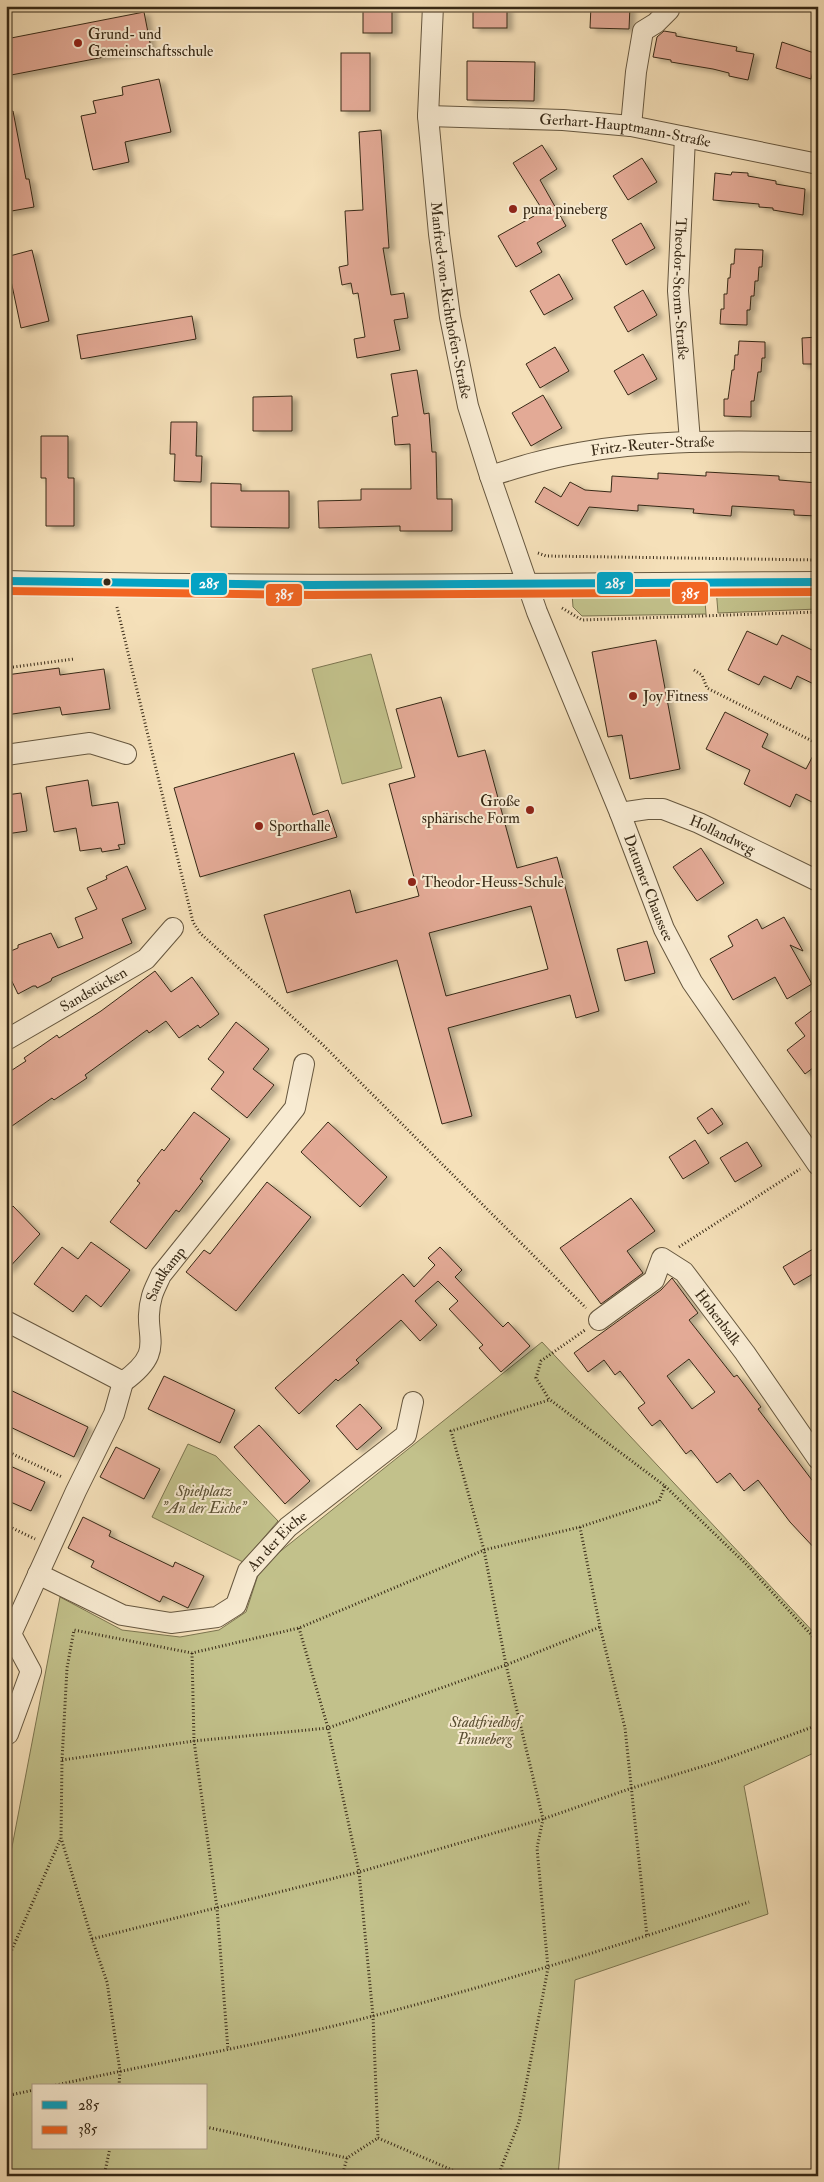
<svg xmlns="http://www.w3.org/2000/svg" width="824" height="2182" viewBox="0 0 824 2182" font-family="'IM FELL Double Pica',serif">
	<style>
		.green { fill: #c2c18b; stroke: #7c7550; fill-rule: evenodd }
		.building { fill: #e3aa96; stroke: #372916; fill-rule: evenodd; filter: url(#shadow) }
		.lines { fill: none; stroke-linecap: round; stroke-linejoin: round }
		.minor-casing { stroke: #66573f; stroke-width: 22 }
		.path { stroke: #372916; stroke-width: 3; stroke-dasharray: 1 2.5; stroke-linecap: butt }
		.minor { stroke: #f8ebd2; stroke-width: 20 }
		.bus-1-casing { stroke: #f8ebd2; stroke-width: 11 }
		.bus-2-casing { stroke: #f8ebd2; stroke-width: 11 }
		.bus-1 { stroke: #03a3c5; stroke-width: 8 }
		.bus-2 { stroke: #f26522; stroke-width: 8 }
		.poi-dot { fill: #8f2418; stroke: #f8ebd2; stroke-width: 2 }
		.bus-dot { fill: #372916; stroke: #f8ebd2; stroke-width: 2 }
		.labels { text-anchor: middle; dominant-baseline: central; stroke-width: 4; stroke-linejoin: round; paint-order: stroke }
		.poi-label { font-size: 15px; fill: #372916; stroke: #f8ebd2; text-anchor: start }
		.street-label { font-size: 15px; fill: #372916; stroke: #f8ebd2 }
		.park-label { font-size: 15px; font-style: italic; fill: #5a4f33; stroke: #f8ebd2 }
		.line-badge { stroke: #f8ebd2; stroke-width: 2 }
		.badge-label { font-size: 14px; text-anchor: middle; font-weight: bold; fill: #fff }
	</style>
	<defs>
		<filter id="shadow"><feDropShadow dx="5.5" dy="3" stdDeviation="2.5" flood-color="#0004"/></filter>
	</defs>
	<rect width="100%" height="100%" fill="#f5e0b9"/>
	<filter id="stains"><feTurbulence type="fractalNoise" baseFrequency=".004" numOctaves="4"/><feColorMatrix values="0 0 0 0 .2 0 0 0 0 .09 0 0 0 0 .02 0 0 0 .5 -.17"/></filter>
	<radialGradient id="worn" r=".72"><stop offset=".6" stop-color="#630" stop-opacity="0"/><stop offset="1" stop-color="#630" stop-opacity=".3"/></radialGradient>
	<g class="green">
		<path d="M704,588L706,614L582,616L573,607L572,594L622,589Z"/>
		<path d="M716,588L818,589V609L718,613Z"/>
		<path d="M371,654L402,768L342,784L312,669Z"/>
		<path d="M542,1342L818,1637V1751L744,1786L768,1914L575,1980L558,2176H6V1878L60,1597L122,1630L180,1637L219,1630L246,1612L258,1575L277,1554ZM34,2086H206V2148H34Z"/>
		<path d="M188,1444L216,1456L278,1521L243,1562L152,1517Z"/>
	</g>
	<g class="building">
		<rect x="363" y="6" width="29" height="27"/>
		<rect x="473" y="6" width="34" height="22"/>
		<path d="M591,6H630L629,29L590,28Z"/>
		<path d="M144,12L151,48L6,76V39Z"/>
		<path d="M664,31L676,33V36L737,47L736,51L754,54L748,80L729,76V73L713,69L671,62V60L653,57L657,37Z"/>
		<path d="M782,42L817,54L811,79L776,68Z"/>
		<rect x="341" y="53" width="29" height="58"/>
		<path d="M467,61L535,62L534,101L467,100Z"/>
		<path d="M159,79L171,132L125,142L129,162L93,170L81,116L96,113L93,101L123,95L122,87Z"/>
		<path d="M13,111L26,179H29L34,207L6,212V112Z"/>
		<path d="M381,130L389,248H383L391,295L404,293L408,318L394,320L400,350L357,358L354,339L365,337L358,293L353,294L351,283L342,285L339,267L348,265L345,211L363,210L359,132Z"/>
		<path d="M542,145L557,169L540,180L566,226L537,243L542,252L516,267L498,236L534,216L531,211L540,206L513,163Z"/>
		<path d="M642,158L657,182L628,200L613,176Z"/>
		<path d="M732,172L748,173V176L776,181V184L805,189L803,215L773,210V208L759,207V204L713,200L715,173L731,175Z"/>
		<path d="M641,223L655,248L626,265L612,240Z"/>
		<path d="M735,249L763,250L762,267H759L758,281H755L754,296H751L750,310H747V325L720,324L721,309H724V294H727L728,278H730L731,264H734Z"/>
		<path d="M32,250L49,321L21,328L6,257Z"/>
		<path d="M559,274L573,299L544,315L530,291Z"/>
		<path d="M643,290L657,315L628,332L614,307Z"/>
		<path d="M192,316L196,339L81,359L77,335Z"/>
		<path d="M818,337V364H803L802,338Z"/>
		<path d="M739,341L765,342V358H762L761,372H758L754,401H751V417L724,416V399H728L732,370H734L735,355H738Z"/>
		<path d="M555,347L569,371L540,388L526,364Z"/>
		<path d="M643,354L657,379L628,395L614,371Z"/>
		<path d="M417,370L424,414L429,413L432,452H436L437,499H452V531H400V526L319,528L318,501L361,500V489H411L410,444L395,445L392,417L398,416L391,374Z"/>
		<path d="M543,395L562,428L531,446L512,413Z"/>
		<path d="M292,396V431H253V397Z"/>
		<path d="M171,422H197L196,456H202L201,482L174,481L175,454H170Z"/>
		<path d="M41,436H68V478H74V526H46V478H41Z"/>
		<path d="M706,472L779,476V480L818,483V516L794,515V510L732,506L731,516L693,513L694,509L638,505V511L589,507L578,526L535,502L544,487L561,497L570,482L585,490L611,492L612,476L658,479V473L706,476Z"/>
		<path d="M211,483L241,484V491H289V528L211,527Z"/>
		<path d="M747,631L777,645L782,635L818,653V686L797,676L791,689L764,676L759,685L728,670Z"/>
		<path d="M656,640L680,769L630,779L622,735L608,737L592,652Z"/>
		<path d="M59,668L60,675L104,669L110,709L62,715L60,707L6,715V675Z"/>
		<path d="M441,697L458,757L485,750L517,868L557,857L599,1011L576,1018L570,995L448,1028L472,1116L442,1124L397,960L287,993L264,915L350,890L356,913L419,896L389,784L415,777L396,709ZM531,906L548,969L446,996L429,933Z"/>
		<path d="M725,712L768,734L762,747L806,769L818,746V805L796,794L790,807L744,784L750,770L706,749Z"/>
		<path d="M294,753L313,815L328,810L337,837L200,877L174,788Z"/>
		<path d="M88,780L92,806L118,802L125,844L118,845L120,849L102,852L101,848L80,851L76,828L54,832L46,787Z"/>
		<path d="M21,793L27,831L6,834V795Z"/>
		<path d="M701,848L724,883L697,901L673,867Z"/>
		<path d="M127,866L146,909L122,919L132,943L52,978L51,981L37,988L36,986H33L18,994L6,969V953L18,948V945L51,933L58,948L83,938L75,918L97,909L87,888L107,879L106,876Z"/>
		<path d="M784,917L803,951L790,945L812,984L787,999L775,977L733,1000L710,959L733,946L728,936L757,919L762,929Z"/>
		<path d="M647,941L655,973L625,981L617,949Z"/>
		<path d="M155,971L171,992L192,977L219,1014L200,1028L198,1025L179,1038L166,1021L149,1033L147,1030L85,1075L87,1078L54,1100L52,1098L12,1126L6,1118V1074L26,1061L24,1058L57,1035L59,1038L101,1011Z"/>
		<path d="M818,1006V1064L805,1074L787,1050L805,1036L795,1023Z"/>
		<path d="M236,1022L269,1049L253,1069L274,1085L247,1118L211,1089L224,1072L208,1059Z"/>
		<path d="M712,1108L723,1124L708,1134L697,1118Z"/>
		<path d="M194,1112L230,1139L200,1179L203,1181L179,1212L176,1210L146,1249L110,1222L140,1183L137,1181L162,1149L164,1151Z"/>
		<path d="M328,1122L387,1177L360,1207L301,1152Z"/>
		<path d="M695,1140L709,1163L683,1179L669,1157Z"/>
		<path d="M747,1142L762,1166L735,1182L720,1158Z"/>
		<path d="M267,1182L311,1217L236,1311L186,1272L204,1250L210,1254Z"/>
		<path d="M631,1198L655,1231L627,1251L643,1273L601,1304L560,1248Z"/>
		<path d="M13,1206L40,1234L6,1271V1213Z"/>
		<path d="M91,1242L130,1270L101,1307L86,1295L73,1312L34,1284L62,1247L78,1259Z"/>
		<path d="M818,1246V1271L794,1285L783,1267Z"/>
		<path d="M440,1247L462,1270L455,1277L503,1327L508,1322L530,1346L501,1372L479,1348L483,1345L449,1309L458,1301L438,1281L415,1301L437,1325L420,1341L401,1320L356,1360L359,1363L338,1381L336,1379L299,1414L275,1388L403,1274L414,1287L435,1265L428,1258Z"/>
		<path d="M672,1278L698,1313L689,1320L734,1377L737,1375L761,1407L758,1409L818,1488V1552L790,1522L758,1480L744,1491L730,1473L717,1483L691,1450L686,1454L660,1420L652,1426L638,1408L645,1403L620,1371L615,1375L604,1360L588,1372L574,1353L661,1290ZM689,1359L715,1392L692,1409L667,1376Z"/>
		<path d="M164,1376L235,1410L220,1443L148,1409Z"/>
		<path d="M6,1388L88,1427L74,1457L6,1425Z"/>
		<path d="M360,1404L382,1428L357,1450L336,1426Z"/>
		<path d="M259,1425L310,1481L285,1504L234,1447Z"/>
		<path d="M116,1447L160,1469L144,1499L100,1477Z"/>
		<path d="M6,1464L45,1482L31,1511L6,1500Z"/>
		<path d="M83,1517L111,1531L109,1536L173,1567L175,1562L204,1576L188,1608L163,1596L160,1602L91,1567L94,1561L68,1548Z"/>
	</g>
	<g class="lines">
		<g class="minor-casing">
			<g id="minor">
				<path id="s1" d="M433,6L428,116L439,234L450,317L468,406L490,476L537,612L620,813L664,929L692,982L818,1165"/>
				<path id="s2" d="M428,116L563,120L631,126L818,164"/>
				<path d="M631,126L636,72L643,31L656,23L669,10"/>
				<path id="s3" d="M685,137L678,291L690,441"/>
				<path id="s4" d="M490,476C519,467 548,458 578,453C657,438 738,442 818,442"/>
				<path d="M6,581C277,588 547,583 818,582"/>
				<path d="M6,755L90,743L126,754"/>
				<path id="s5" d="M620,813L647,809H663L699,823L818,881"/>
				<path id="s6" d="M6,1040L146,959L173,928"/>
				<path id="s7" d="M599,1320L654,1280L662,1258L684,1272L745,1353L818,1459"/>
				<path id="s8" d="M6,1321L123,1382C170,1348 140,1337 152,1296C154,1289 158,1282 161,1275L295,1108L304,1064"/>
				<path id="s9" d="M38,1574L122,1615L171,1623L217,1617L236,1605L248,1571L288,1527L406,1435L413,1402"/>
				<path d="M6,1735L8,1734L31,1671L11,1634L76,1491L114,1414L123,1382"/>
			</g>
		</g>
		<g class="path">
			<path d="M538,553L546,556L818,560"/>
			<path d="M117,607L193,922L200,933L322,1044L586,1308"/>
			<path d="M562,608L582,620L818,612"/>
			<path d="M6,668L74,659"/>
			<path d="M694,670L702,675L707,688L818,744"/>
			<path d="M679,1247L800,1169"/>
			<path d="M6,1451L62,1477"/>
			<path d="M665,1486L747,1565L818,1642"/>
			<path d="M6,1525L35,1539"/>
			<path d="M580,1527L600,1627L625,1728L647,1936"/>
			<path d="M299,1628L328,1728L359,1872L373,2016L378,2138"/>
			<path d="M192,1653L194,1741L217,1908L228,2050"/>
			<path d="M62,1760L194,1741L328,1728L506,1665L600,1627"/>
			<path d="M92,1939L359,1872L543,1819L632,1788L717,1762L818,1725"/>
			<path d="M6,1963L61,1838"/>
			<path d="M52,2086C159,2062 267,2044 373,2016C500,1983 624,1944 749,1902"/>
			<path d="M119,2086L120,2071L107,1982L92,1939L61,1838L62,1760L67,1668L74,1630L192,1653L299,1628L484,1550L580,1527L659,1501L665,1486L549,1399L536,1378L541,1361L585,1330"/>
			<path d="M6,2096L34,2090"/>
			<path d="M206,2127L347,2158"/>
			<path d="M378,2138L466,2176"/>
			<path d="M104,2176L110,2148"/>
			<path d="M342,2176L347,2158L378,2138"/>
			<path d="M498,2176L519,2122L548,1968L537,1848L543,1819L506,1665L484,1550L451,1431L549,1400"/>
		</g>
		<use href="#minor" class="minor"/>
		<g class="bus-1-casing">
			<path id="bus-1" d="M6,581L311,585L818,582"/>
		</g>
		<g class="bus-2-casing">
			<path id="bus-2" d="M6,591L311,595L818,592"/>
		</g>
		<use href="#bus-1" class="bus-1"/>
		<use href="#bus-2" class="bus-2"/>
	</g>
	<g class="poi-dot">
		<circle cx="78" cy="43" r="5"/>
		<circle cx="513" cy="209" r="5"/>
		<circle cx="633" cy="696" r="5"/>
		<circle cx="530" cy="810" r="5"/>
		<circle cx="259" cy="826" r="5"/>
		<circle cx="412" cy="882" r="5"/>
	</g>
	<circle class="bus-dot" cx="107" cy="582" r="4.5"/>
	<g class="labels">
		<g class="poi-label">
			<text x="88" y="34">Grund- und<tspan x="88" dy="17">Gemeinschaftsschule</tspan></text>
			<text x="523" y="209">puna pineberg</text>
			<text x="643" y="696">Joy Fitness</text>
			<text x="520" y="801" text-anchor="end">Große<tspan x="520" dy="17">sphärische Form</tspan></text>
			<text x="269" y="826">Sporthalle</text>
			<text x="422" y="882">Theodor-Heuss-Schule</text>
		</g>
		<g class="street-label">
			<text stroke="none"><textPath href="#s2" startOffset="198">Gerhart-Hauptmann-Straße</textPath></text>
			<text stroke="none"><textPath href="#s3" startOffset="152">Theodor-Storm-Straße</textPath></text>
			<text stroke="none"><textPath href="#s1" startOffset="296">Manfred-von-Richthofen-Straße</textPath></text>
			<text stroke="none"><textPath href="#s4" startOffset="166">Fritz-Reuter-Straße</textPath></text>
			<text stroke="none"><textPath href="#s5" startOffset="108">Hollandweg</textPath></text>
			<text stroke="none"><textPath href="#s1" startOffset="918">Datumer Chaussee</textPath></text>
			<text stroke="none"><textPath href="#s6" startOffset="101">Sandstücken</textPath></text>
			<text stroke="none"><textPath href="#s8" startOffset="255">Sandkamp</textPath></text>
			<text stroke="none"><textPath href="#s7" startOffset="174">Hohenbalk</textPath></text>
			<text stroke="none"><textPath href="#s9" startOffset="290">An der Eiche</textPath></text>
		</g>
		<g class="park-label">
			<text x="204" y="1491">Spielplatz<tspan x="204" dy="17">"An der Eiche"</tspan></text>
			<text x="485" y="1722">Stadtfriedhof<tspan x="485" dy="17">Pinneberg</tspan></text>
		</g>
	</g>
	<g class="line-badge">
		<rect x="596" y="571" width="38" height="24" rx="5" fill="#03a3c5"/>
		<rect x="190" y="572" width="38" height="24" rx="5" fill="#03a3c5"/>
		<rect x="671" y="581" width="38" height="24" rx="5" fill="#f26522"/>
		<rect x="265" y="583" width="38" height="24" rx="5" fill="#f26522"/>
	</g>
	<g class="badge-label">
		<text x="615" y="588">285</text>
		<text x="209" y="588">285</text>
		<text x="690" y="598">385</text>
		<text x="284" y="599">385</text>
	</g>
	<rect width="824" height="2182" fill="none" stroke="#f5e0b9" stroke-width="25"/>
	<rect x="8" y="8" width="809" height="2167" fill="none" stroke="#372916" stroke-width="2.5"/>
	<rect x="12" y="12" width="799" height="2157" fill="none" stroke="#372916"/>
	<rect x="32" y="2084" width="175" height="65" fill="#f8ebd2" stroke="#ab9d87"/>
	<rect x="42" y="2101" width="25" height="8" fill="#03a3c5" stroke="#ab9d87"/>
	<text x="78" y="2110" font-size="15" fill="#372916">285</text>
	<rect x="42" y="2126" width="25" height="8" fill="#f26522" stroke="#ab9d87"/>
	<text x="78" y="2134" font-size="15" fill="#372916">385</text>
	<rect width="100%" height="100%" filter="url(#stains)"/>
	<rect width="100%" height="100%" fill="url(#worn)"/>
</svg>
